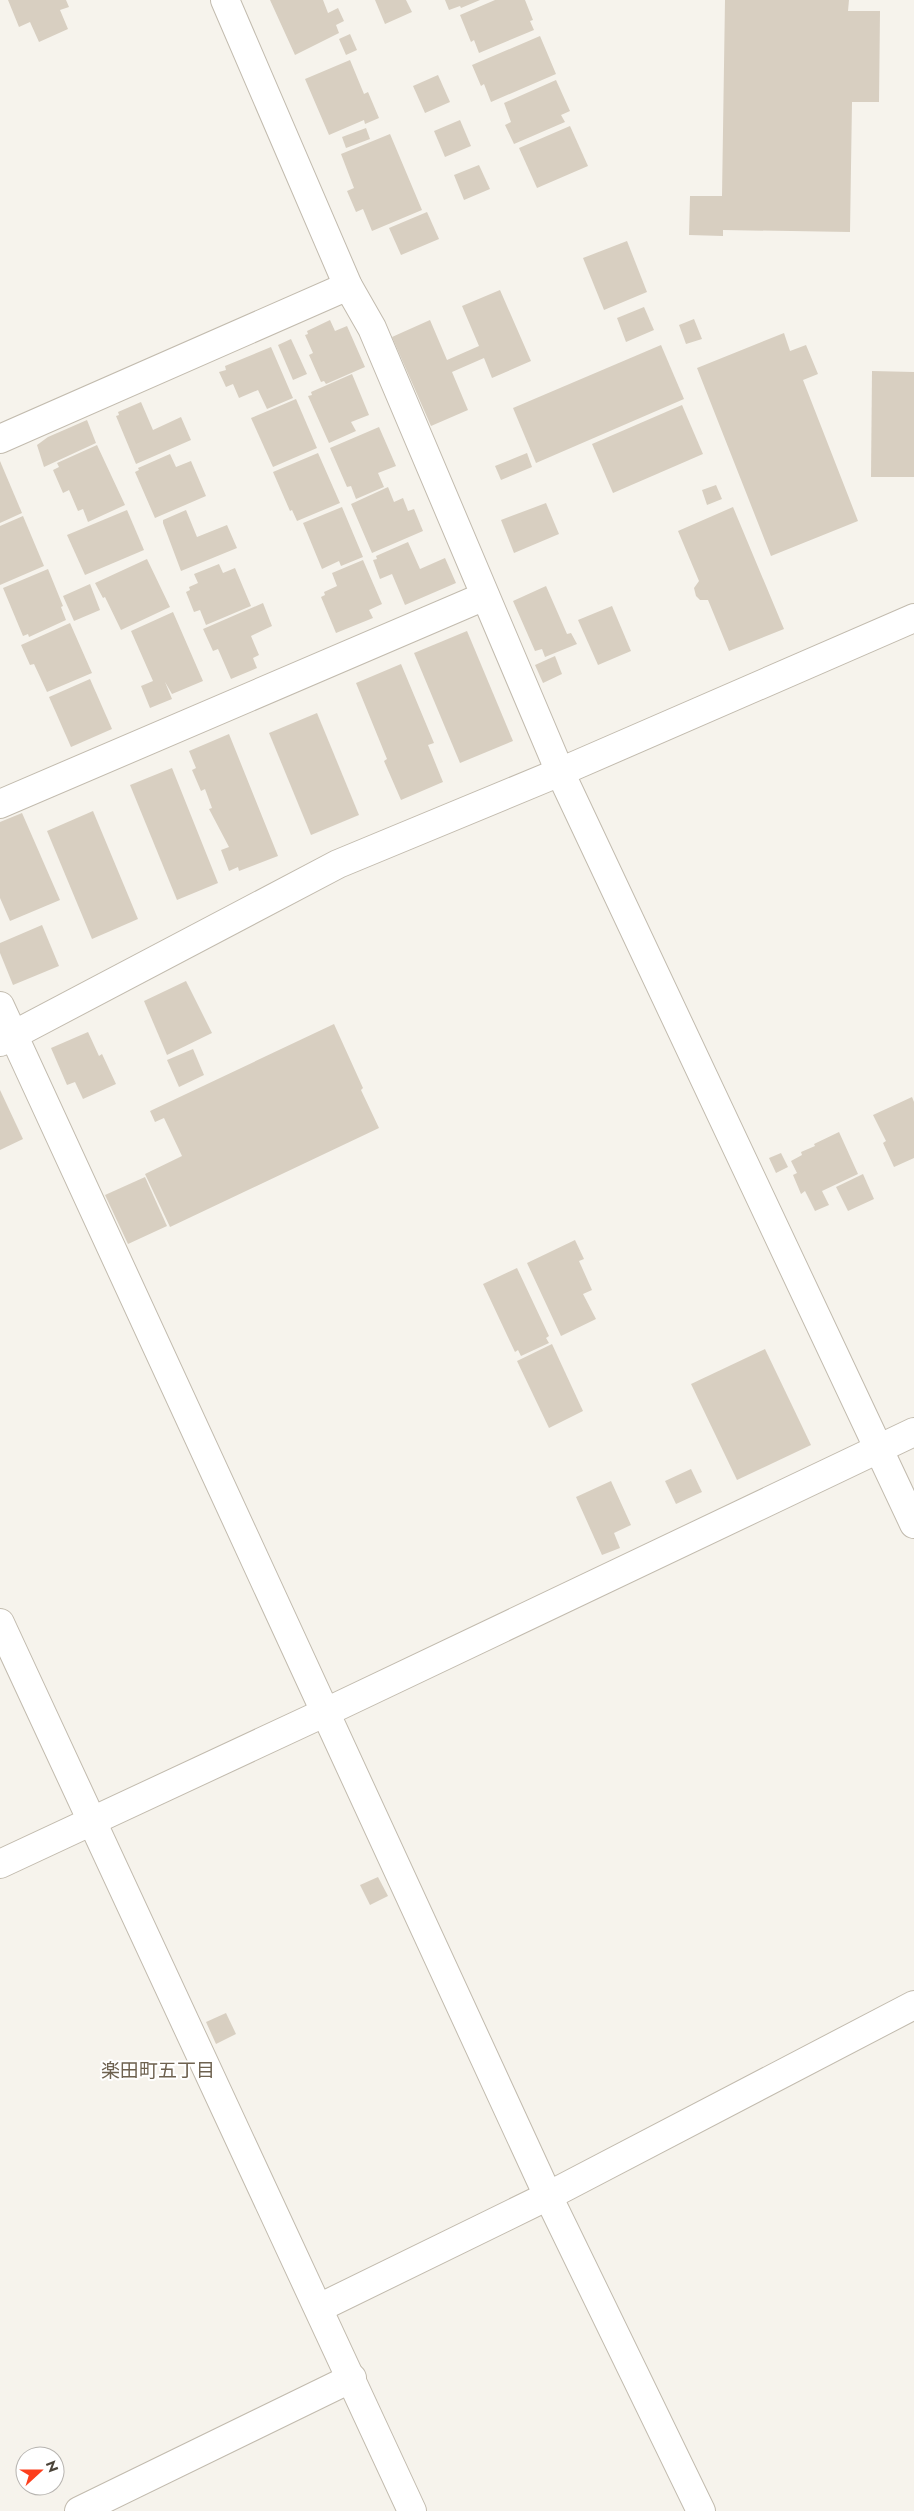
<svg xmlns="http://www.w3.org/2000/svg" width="914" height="2511" viewBox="0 0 914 2511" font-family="Jost,'Noto Sans JP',sans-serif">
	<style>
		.building { fill: #d8cfc1 }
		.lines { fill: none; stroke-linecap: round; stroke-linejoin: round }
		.minor-casing { stroke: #c2bbae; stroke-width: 30 }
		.minor { stroke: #fff; stroke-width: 28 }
		.labels { text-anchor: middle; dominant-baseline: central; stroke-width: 4; stroke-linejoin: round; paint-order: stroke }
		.neighbourhood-label { font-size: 19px; fill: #6e6250; stroke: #fff }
	</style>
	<rect width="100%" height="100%" fill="#f6f3ec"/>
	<g class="building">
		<path d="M8,0H66L69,7L60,10L68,29L39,42L30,22L19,27Z"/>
		<path d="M270,0H323L328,13L338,8L344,21L336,25L339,33L295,55Z"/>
		<path d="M375,0H406L412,12L385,24Z"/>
		<path d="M445,0H480L461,8L460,6L449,10Z"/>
		<path d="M495,0H525L533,20L530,21L534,30L479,53L474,40L471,42L460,15Z"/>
		<path d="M725,0H849L848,11H880L879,102H852L850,232L723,230V236L689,235L690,196H722Z"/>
		<path d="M350,34L357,50L346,55L339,39Z"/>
		<path d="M540,36L556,74L491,102L484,84L481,86L472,65Z"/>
		<path d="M350,60L364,94L368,92L379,118L365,124L364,120L329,135L305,79Z"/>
		<path d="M438,75L450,102L425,113L413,86Z"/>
		<path d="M556,80L570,111L561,115L565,122L514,144L505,125L511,122L504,103Z"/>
		<path d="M460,120L471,146L445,157L434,131Z"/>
		<path d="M570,126L588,166L537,188L519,148Z"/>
		<path d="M366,128L370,139L346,148L342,137Z"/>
		<path d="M390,134L422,210L372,231L363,209L356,212L347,191L354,188L341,154Z"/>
		<path d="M479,165L490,189L464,200L454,175Z"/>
		<path d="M427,212L439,239L401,255L389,228Z"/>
		<path d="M627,241L647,292L604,310L583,258Z"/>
		<path d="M500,290L531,361L492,378L484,358L452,372L468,410L431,426L392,337L430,320L447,360L479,346L462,306Z"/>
		<path d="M644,307L654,330L626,342L617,318Z"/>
		<path d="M694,319L702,339L686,344L679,325Z"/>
		<path d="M330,320L335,331L347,326L365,367L326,384L324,381L321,382L309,355L313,353L305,335L308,334L307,331Z"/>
		<path d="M784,333L790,351L806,345L818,374L803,380L858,521L771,556L697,368Z"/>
		<path d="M291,339L307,374L293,380L278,345Z"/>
		<path d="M661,345L684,399L536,463L513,408Z"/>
		<path d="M271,347L293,398L267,409L258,390L239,398L233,384L226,387L219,372L226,370L225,366Z"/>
		<path d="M872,371L914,372V477H871Z"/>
		<path d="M352,374L369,415L351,422L356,431L329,443L308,396L312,395L311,392Z"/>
		<path d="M296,399L317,448L273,467L251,418Z"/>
		<path d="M141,402L153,430L181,417L191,440L136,464L116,416L119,415L118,412Z"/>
		<path d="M682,405L703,454L613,493L592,444Z"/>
		<path d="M87,420L96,443L44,467L37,445L48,437Z"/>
		<path d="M379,427L396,466L378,473L384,487L356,499L351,486L347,487L330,448Z"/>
		<path d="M97,445L125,505L88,522L83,509L78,511L69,490L63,493L53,470L59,467L57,463Z"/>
		<path d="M318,453L340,503L297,521L292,510L290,511L273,472Z"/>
		<path d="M527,453L532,467L501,480L495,466Z"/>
		<path d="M170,454L176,467L191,461L206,496L155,518L135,472L139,470L138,468Z"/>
		<path d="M0,461L22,513L0,523Z"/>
		<path d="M716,485L722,499L707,505L702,490Z"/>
		<path d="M388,487L394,502L403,498L408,511L414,509L423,531L372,553L351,504Z"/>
		<path d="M546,503L559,534L514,553L501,520Z"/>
		<path d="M342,507L363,557L341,566L339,561L322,569L303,523Z"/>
		<path d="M733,507L784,629L729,651L708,600H700L696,596L694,588L699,581L678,531Z"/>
		<path d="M127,510L144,550L85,575L67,535Z"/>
		<path d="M186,510L197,537L227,525L237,548L181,571L163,523V520Z"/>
		<path d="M23,516L44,566L0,585V526Z"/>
		<path d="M408,542L420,569L445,558L456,583L405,605L392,574L380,579L373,560L377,559L376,556Z"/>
		<path d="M147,559L170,607L121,630L105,597L103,598L95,583Z"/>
		<path d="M363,560L382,604L369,610L373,618L336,633L321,597L325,595L324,592L337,586L332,573Z"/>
		<path d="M219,564L223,573L235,568L251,606L206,625L200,610L194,612L186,592L190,590L189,587L198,583L194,574Z"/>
		<path d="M48,569L63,606L61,607L66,620L29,637L28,634L23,636L3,588Z"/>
		<path d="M90,584L100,610L74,621L63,596Z"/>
		<path d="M546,586L567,634L571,633L577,644L545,657L542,649L535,651L513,601Z"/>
		<path d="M263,603L272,626L251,636L259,655L253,658L257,668L231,679L218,649L213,651L203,629Z"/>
		<path d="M612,606L631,651L598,665L578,620Z"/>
		<path d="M173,612L203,681L172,694L165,682L172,699L150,708L141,686L153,681L131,631Z"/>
		<path d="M70,623L92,673L47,692L34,664L30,665L21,645Z"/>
		<path d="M467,631L513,741L460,763L414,653Z"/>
		<path d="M555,656L562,674L543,683L535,665Z"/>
		<path d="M401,664L434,743L428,745L443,782L401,800L384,761L387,759L356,683Z"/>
		<path d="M90,679L112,729L71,747L49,697Z"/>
		<path d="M317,713L359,815L311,835L269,733Z"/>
		<path d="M229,734L278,856L239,871L238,867L229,871L221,850L229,847L209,809L212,808L205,789L201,791L192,770L196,768L189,751Z"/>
		<path d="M172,768L218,883L177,900L130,785Z"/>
		<path d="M93,811L138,919L92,939L47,831Z"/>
		<path d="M22,813L60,900L10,921L0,898V822Z"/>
		<path d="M42,925L59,966L13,985L0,953V943Z"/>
		<path d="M186,981L212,1033L167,1055L144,1001Z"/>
		<path d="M334,1024L363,1088L361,1090L379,1128L170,1227L145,1174L182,1156L164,1118L155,1122L150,1111Z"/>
		<path d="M88,1032L99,1056L102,1054L116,1084L83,1099L75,1082L67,1085L51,1048Z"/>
		<path d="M193,1049L204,1075L179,1087L167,1060Z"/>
		<path d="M0,1090L23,1139L0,1150Z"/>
		<path d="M912,1097L914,1102V1158L894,1167L883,1143L886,1141L873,1115Z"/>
		<path d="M839,1132L858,1174L822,1191L829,1205L815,1211L805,1191L801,1194L793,1175L797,1173L791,1161L802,1155L801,1152L815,1146L814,1144Z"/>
		<path d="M781,1153L788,1167L776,1173L769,1158Z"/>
		<path d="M863,1174L874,1199L848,1211L836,1187Z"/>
		<path d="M145,1177L167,1226L128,1244L105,1195Z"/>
		<path d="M575,1240L584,1259L579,1261L592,1290L583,1294L596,1319L561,1336L527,1263Z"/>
		<path d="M517,1268L549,1336L546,1338L549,1343L521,1356L518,1350L515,1352L483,1284Z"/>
		<path d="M552,1344L583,1411L549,1428L517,1361Z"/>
		<path d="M765,1349L811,1445L737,1480L691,1384Z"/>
		<path d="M691,1469L702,1492L676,1504L665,1481Z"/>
		<path d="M611,1481L631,1525L614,1533L620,1548L602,1555L576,1497Z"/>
		<path d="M378,1877L388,1896L370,1905L360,1885Z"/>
		<path d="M226,2013L236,2034L216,2044L206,2022Z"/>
	</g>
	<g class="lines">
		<g class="minor-casing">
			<g id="minor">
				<path d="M225,0L348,286L372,328L560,772L914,1524"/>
				<path d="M0,439L348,286"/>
				<path d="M0,804L485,596"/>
				<path d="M0,1006L548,2196L701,2511"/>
				<path d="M0,1042L338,864L560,772L914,618"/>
				<path d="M0,1623L412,2511"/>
				<path d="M0,1864L326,1712L914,1432"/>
				<path d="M319,2308L548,2196L914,2005"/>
				<path d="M79,2511L352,2378"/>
			</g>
		</g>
		<use href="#minor" class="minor"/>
	</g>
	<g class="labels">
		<g class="neighbourhood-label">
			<text x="158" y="2070">楽田町五丁目</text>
		</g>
	</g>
	<g transform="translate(40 2471) rotate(69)"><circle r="24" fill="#ffffff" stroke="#b7b4b0"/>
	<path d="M0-4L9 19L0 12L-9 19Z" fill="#fc3f1d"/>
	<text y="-8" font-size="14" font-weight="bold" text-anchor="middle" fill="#4b4439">N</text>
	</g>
</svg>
